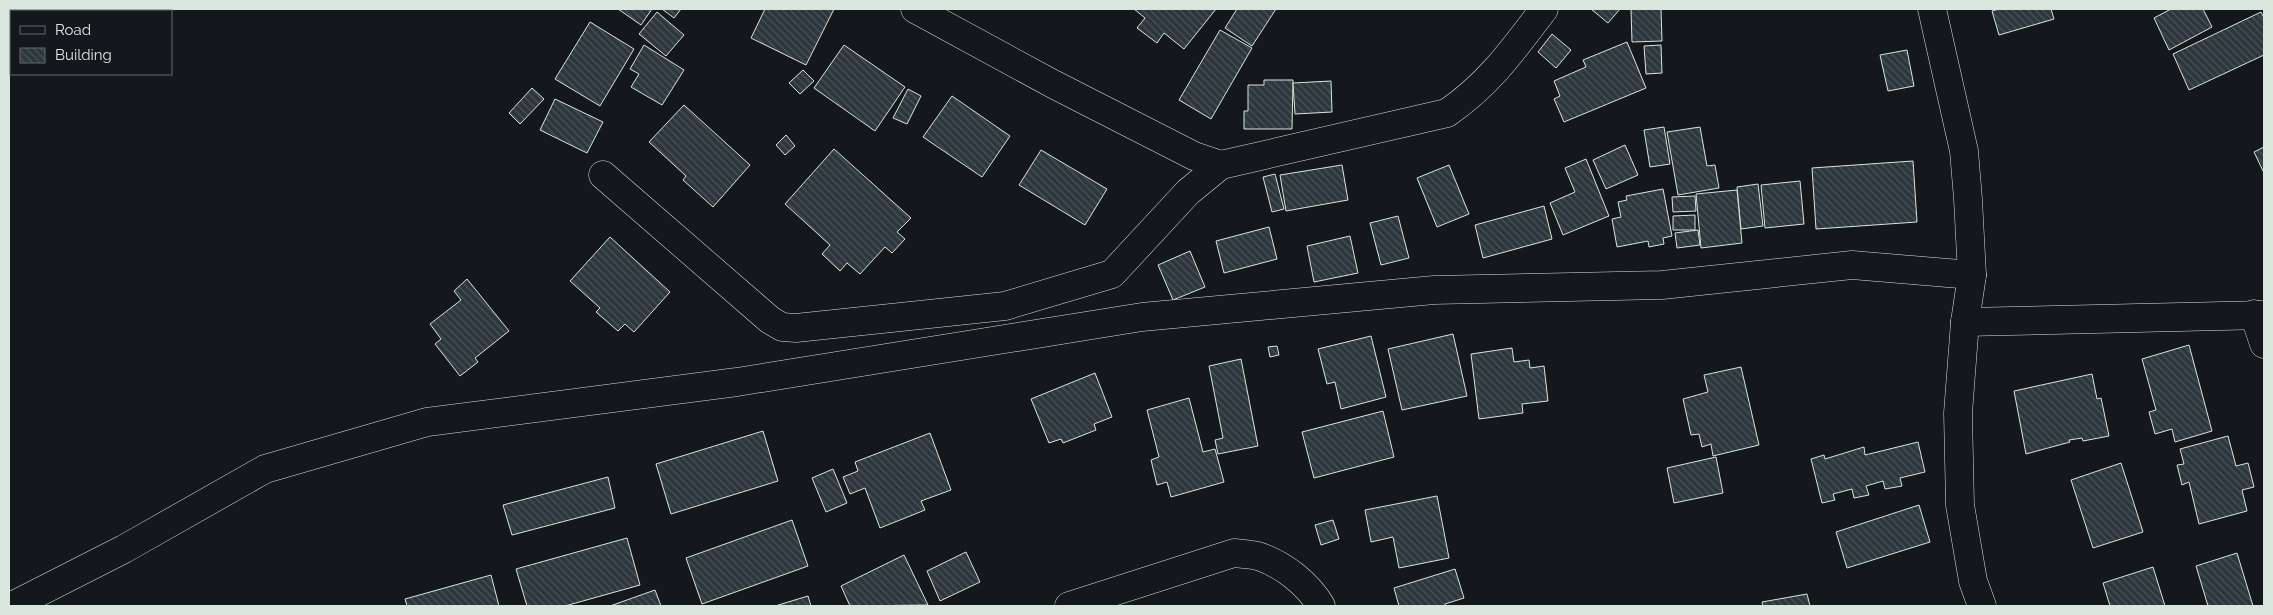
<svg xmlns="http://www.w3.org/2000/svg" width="2273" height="615" viewBox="0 0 2273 615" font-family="Raleway,sans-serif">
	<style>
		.building { fill: url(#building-back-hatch); stroke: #d8e6dc }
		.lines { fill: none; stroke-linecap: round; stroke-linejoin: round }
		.minor-casing { stroke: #d8e6dc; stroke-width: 29 }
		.minor { stroke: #14181c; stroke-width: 28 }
	</style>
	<defs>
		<pattern id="building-back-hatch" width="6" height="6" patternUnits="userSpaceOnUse" patternTransform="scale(1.25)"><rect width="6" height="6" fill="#2c363c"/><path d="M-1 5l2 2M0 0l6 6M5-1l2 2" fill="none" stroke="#4a5358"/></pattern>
	</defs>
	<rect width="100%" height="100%" fill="#14181c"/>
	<g class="building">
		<path d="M618,9H652L641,25Z"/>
		<path d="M662,9H681L674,18Z"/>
		<path d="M765,9H834L806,65L751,38Z"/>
		<path d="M1134,9H1216L1184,49L1164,33L1157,43L1137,28L1145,18Z"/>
		<path d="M1237,9H1276L1252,46L1225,28Z"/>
		<path d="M1591,9H1620L1608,23Z"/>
		<path d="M1631,9H1661L1662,41L1632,42Z"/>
		<path d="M1999,9H2051L2054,19L1999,35L1992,11Z"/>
		<path d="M2171,9H2203L2212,27L2169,50L2154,18Z"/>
		<path d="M657,12L684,35L666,56L639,34Z"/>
		<path d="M2261,12L2264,18V55L2189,90L2173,54Z"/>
		<path d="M590,22L634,49L600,106L555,79Z"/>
		<path d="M1220,30L1252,48L1211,119L1179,100Z"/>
		<path d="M1552,34L1571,50L1556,68L1538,52Z"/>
		<path d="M1627,42L1646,88L1564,122L1554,99L1560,96L1554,81L1586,67L1583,60Z"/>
		<path d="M644,45L684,70L662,105L631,87L639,74L630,69Z"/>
		<path d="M844,45L905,87L875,131L814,88Z"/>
		<path d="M1661,45L1662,73L1646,74L1644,46Z"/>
		<path d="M1907,50L1914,86L1888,91L1880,55Z"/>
		<path d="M803,70L814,81L800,94L789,83Z"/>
		<path d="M1264,80H1293L1292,129H1244V111H1248V85H1264Z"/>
		<path d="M1331,81L1332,112L1295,114L1293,83Z"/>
		<path d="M532,88L544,99L520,124L509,113Z"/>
		<path d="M908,89L921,96L907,124L893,118Z"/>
		<path d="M952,96L1010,136L982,177L923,137Z"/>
		<path d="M555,99L603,122L587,153L540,130Z"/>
		<path d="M684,105L750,165L713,207L683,180L686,176L649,142Z"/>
		<path d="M1664,127L1670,164L1650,167L1644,130Z"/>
		<path d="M1700,127L1707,166L1715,165L1719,188L1678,195L1667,132Z"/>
		<path d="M786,135L795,146L785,155L776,145Z"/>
		<path d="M1625,145L1638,175L1606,189L1593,160Z"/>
		<path d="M2264,147V170L2263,171L2254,152Z"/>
		<path d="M834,149L911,218L897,232L905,239L892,253L885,247L860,274L847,263L840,271L822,254L830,245L785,204Z"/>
		<path d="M1041,150L1107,189L1085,225L1019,185Z"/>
		<path d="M1586,159L1609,216L1563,235L1550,203L1575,192L1565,168Z"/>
		<path d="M1913,161L1917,222L1816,229L1812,168Z"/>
		<path d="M1342,165L1348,200L1286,211L1280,175Z"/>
		<path d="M1449,165L1469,214L1437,227L1417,178Z"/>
		<path d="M1275,174L1284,209L1272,212L1263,177Z"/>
		<path d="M1800,181L1804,224L1765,228L1761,185Z"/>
		<path d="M1758,184L1763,226L1741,229L1737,187Z"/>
		<path d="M1663,189L1672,236L1663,238L1664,244L1649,247L1648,241L1617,247L1612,219L1621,217L1618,202L1627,200L1626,196Z"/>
		<path d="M1737,190L1742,243L1701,248L1696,194Z"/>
		<path d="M1695,196L1696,211L1673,212L1672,197Z"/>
		<path d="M1544,206L1552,239L1483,258L1475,225Z"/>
		<path d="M1695,215V230H1673V216Z"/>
		<path d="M1398,216L1409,258L1381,265L1370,223Z"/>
		<path d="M1269,227L1277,259L1224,273L1216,241Z"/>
		<path d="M1698,230L1700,245L1677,248L1675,233Z"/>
		<path d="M1350,236L1358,273L1314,282L1307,246Z"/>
		<path d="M610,237L670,292L634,332L625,324L618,331L596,312L600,308L570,281Z"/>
		<path d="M1190,251L1205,287L1173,300L1158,265Z"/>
		<path d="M467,279L509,331L475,358L478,362L460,376L435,344L441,339L430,324L461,300L454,291Z"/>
		<path d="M1453,334L1467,396L1402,410L1388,349Z"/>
		<path d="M1371,336L1386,397L1341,409L1335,382L1327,384L1318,349Z"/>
		<path d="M2189,345L2212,431L2175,442L2172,429L2155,434L2149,412L2156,410L2142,359Z"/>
		<path d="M1277,346L1279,355L1270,357L1268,347Z"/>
		<path d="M1512,348L1514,362L1529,360L1530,368L1544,366L1548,401L1522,404L1523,413L1479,419L1471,354Z"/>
		<path d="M1241,359L1258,446L1218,454L1215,440L1223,438L1209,366Z"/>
		<path d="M1741,367L1759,445L1713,456L1711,444L1702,447L1699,434L1691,435L1683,399L1708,392L1704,375Z"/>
		<path d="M1095,373L1112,417L1094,424L1096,430L1063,443L1061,439L1049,443L1031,399Z"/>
		<path d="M2092,374L2097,399L2101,398L2109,436L2083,441L2082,438L2069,440L2070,442L2026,454L2014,391Z"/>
		<path d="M1189,398L1203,452L1215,449L1224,482L1171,497L1167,482L1157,485L1151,460L1159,457L1147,410Z"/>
		<path d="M1383,411L1394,457L1314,478L1302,432Z"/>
		<path d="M763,431L778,481L671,514L656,464Z"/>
		<path d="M930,433L951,490L921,501L925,510L880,528L865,488L850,494L843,477L858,471L855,462Z"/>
		<path d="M2228,436L2236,466L2248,463L2254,487L2242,490L2247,511L2199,524L2189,482L2182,485L2177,465L2184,464L2180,449Z"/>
		<path d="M1918,442L1925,472L1900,478L1902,486L1885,489L1883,481L1866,486L1869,495L1854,498L1852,489L1833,494L1835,500L1822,503L1811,459L1824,455L1825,459L1864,447L1865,455Z"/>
		<path d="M1716,457L1723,493L1674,503L1667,468Z"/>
		<path d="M2121,463L2143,532L2093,548L2071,480Z"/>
		<path d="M833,469L847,503L826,512L812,478Z"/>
		<path d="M608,477L615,508L512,535L503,505Z"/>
		<path d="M1437,496L1449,558L1399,568L1393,537L1371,542L1365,510Z"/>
		<path d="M1919,505L1930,542L1847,568L1836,532Z"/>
		<path d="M792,520L808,566L702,604L686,558Z"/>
		<path d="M1333,520L1339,539L1321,545L1315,525Z"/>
		<path d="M627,538L640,585L565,606H527L516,569Z"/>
		<path d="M966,552L980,582L940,601L927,571Z"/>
		<path d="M2237,553L2253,606H2208L2196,566Z"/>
		<path d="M904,555L928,605L850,606L841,586Z"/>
		<path d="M2153,567L2165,606H2110L2103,583Z"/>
		<path d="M1455,569L1464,598L1445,604V606H1399L1394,588Z"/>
		<path d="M491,575L499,606H407L405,599Z"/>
		<path d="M655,590L661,606H610Z"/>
		<path d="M1807,594L1810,606H1763L1762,602Z"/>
		<path d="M808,596L811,606H775Z"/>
	</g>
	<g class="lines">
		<g class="minor-casing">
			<g id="minor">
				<path d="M915,9L1053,84L1194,156L1221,165"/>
				<path d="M1932,9L1964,151L1968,199L1972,275L1965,322L1958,413L1960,505L1973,581L1982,606"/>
				<path d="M603,175L770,320L782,327L796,328L1005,306L1112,274L1188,192L1221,165L1447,113C1490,83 1513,50 1544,9"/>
				<path d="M2254,314L2264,344"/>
				<path d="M1965,322L2264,315"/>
				<path d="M12,606L124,549L265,469L427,422L737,382L1142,317L1434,290L1662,285L1852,265L1972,275"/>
				<path d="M1069,606L1234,553C1242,554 1253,554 1261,557C1285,566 1308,584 1321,606"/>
			</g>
		</g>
		<use href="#minor" class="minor"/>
	</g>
	<rect width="2273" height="615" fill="none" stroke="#d8e6dc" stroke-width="20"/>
	<rect x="10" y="10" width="162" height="65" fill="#14181c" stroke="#626a69"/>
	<rect x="20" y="26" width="25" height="8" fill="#14181c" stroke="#626a69"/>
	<text x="55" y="35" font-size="15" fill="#d8e6dc">Road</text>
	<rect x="20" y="48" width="25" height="15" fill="url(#building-back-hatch)" stroke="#626a69"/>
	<text x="55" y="60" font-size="15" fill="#d8e6dc">Building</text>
</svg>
